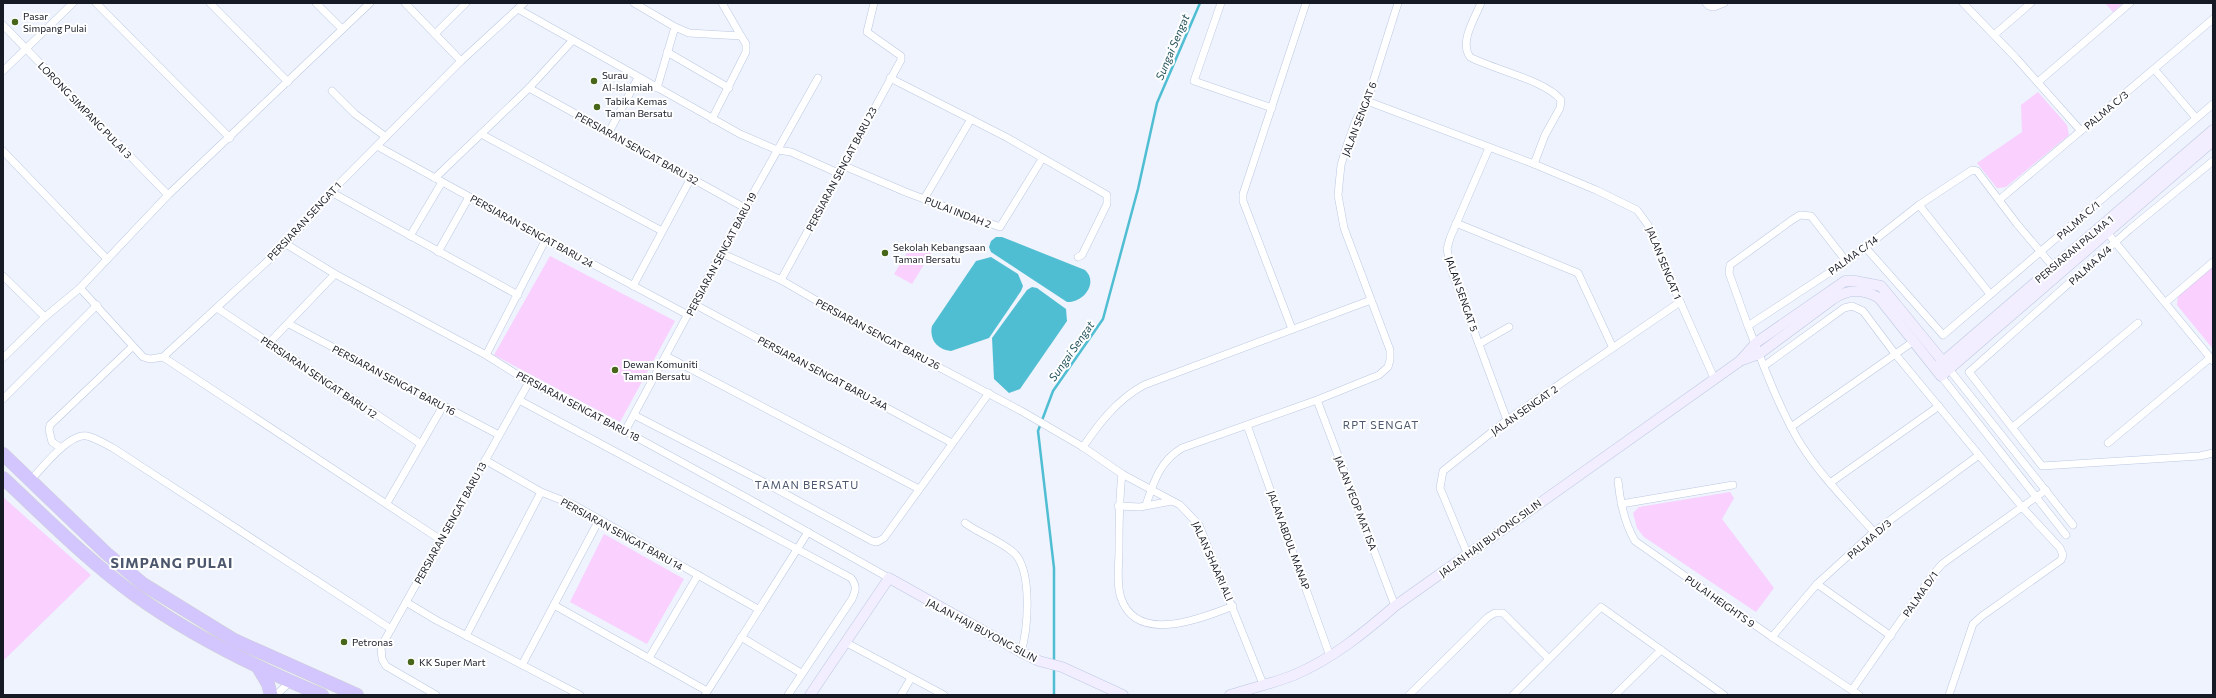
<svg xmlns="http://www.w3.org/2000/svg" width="2216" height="698" viewBox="0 0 2216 698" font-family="Commissioner,sans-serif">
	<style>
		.green { fill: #f9d0fe }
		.water { fill: #50bed2 }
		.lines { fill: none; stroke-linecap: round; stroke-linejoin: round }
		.stream { stroke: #50bed2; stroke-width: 2.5 }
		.street-casing { stroke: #bcc8e2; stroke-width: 8 }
		.secondary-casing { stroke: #bcc8e2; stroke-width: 11 }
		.highway-casing { stroke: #d0d1d3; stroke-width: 14 }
		.street { stroke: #fff; stroke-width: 7 }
		.secondary { stroke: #f2eeff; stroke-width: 10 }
		.highway { stroke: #d3c6fe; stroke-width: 13 }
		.poi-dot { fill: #48661a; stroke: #fff; stroke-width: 1.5 }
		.labels { text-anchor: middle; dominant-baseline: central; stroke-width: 4; stroke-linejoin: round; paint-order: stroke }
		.poi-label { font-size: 10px; fill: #161a24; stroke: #fff; text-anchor: start }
		.street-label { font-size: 10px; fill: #161a24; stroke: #fff }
		.water-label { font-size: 11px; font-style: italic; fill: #22515a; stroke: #fff }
		.neighbourhood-label { font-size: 11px; letter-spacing: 1px; fill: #4d576e; stroke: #fff }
		.district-label { font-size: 14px; font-weight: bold; letter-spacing: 1px; fill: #4d576e; stroke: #fff }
	</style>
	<rect width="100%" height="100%" fill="#eef3fe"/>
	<g class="green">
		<path d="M2105,3H2123L2113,12Z"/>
		<path d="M2038,92L2067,125L2069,135L2006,187L1997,188L1977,163L2022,132L2021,105Z"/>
		<path d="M913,243L931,253L912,284L894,274Z"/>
		<path d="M550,256L675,321L620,422L494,355Z"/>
		<path d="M2213,267V349L2177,305L2178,296Z"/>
		<path d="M1730,492L1734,498L1722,519L1774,588L1756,612L1644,537L1637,528L1633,513L1639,507Z"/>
		<path d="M3,497L91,575L3,661Z"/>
		<path d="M604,534L684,579L647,644L570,602Z"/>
	</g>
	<g class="water">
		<path d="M996,237H1002L1085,270C1099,283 1083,303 1067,302L991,252L989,247L991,241Z"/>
		<path d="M991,257L1018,274L1023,286L1021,291L989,338L951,351C937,350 929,339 932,326L976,261Z"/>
		<path d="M1032,287L1037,288L1066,309L1067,321L1020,389L1009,393L994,379L992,338L1027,290Z"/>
	</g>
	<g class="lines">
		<g class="stream">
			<path d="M1054,663V568L1038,431L1053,391L1103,319L1138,189L1157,103L1200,3"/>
			<path d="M1054,695V668"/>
		</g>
		<g class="street-casing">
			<g id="street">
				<path d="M96,3L230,138"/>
				<path d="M210,3L288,82"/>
				<path d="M316,3L342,29"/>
				<path d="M405,3L461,61"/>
				<path d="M634,3L675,27L689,33L741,36L746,44V52L712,119"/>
				<path d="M722,3L741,36"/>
				<path d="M1221,3L1194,81L1272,108"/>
				<path d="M1481,3C1475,18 1459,42 1470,57C1494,70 1545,80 1561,100L1560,108L1545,135L1534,164"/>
				<path d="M1706,3L1709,6L1714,7L1724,3"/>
				<path d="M1963,3L2016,58L2081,131"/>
				<path d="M518,9L740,134L777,150L791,152L838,173"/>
				<path d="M3,25L168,195"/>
				<path d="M435,34L466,3"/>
				<path d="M1994,35L2031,3"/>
				<path d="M667,52L729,88"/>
				<path d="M2155,70L2196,118"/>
				<path d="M3,71L73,3"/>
				<path d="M890,78L1006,137L1107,195V204L1082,255L1078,257"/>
				<path d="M2038,82L2130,3"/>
				<path d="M529,88L745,208"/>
				<path d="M657,88L675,27"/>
				<path d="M332,91L355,114L386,137"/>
				<path d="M1367,101L1534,164L1596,190L1637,210L1648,225L1666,270L1714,378"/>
				<path d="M609,132L638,78"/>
				<path d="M481,134L662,231"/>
				<path d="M377,146L546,239L688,315"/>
				<path d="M1489,148L1450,238L1447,249L1451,269L1507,420"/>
				<path d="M3,151L107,259"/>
				<path d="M2213,161L2130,229L1969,372L2042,466L2200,456L2213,453"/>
				<path d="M842,165L908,193L1000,227L1042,159"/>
				<path d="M435,178L529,88L572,41"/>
				<path d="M331,192L518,295"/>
				<path d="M924,199L971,119"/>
				<path d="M1999,200L2213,19"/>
				<path d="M1919,205L1990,294"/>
				<path d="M1456,223L1578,273L1613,348"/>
				<path d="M2105,230L2213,361"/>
				<path d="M410,236L442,182"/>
				<path d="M286,244L335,274L486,355L529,382L625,431L749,499L889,578"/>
				<path d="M1865,247L1943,335L2213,104"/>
				<path d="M438,252L469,197"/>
				<path d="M721,253L781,280L852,321L1023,412L1083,447L1122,474L1180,505L1199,525L1263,684"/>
				<path d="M3,276L45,317"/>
				<path d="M781,280L901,60V56L867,32L874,3"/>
				<path d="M633,286L691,178"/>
				<path d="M80,288L143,357L150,359L163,357L286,244L331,192L461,61L524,3"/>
				<path d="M2166,302L2213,262"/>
				<path d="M694,304L952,443"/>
				<path d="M217,308L421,444"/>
				<path d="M289,324L499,435"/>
				<path d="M1748,326L1729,273L1730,265L1792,220L1800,215L1811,216L1846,261"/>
				<path d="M1292,329L1243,201V194L1306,3"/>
				<path d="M268,344L335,274"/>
				<path d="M1479,344L1509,327"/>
				<path d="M486,355L546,239"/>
				<path d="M666,356L919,489"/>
				<path d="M163,357L441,540"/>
				<path d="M3,358L45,317L80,288L168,195L370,3"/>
				<path d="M1764,366L1844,308L1852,306L1863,311L1896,355L2023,508L2060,548L2063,555L2061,560L1982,616L1973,624L1949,695"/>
				<path d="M1949,369L2073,525"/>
				<path d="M1941,376L2066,535"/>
				<path d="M3,399L97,305"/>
				<path d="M519,400L851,578C857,586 856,590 852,599L788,695"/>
				<path d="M1317,400L1395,606"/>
				<path d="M634,415L758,479L872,541L877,542L884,538L989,393"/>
				<path d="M1247,425L1330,656"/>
				<path d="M1791,427L1914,341"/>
				<path d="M2013,427L2138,323"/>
				<path d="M625,431L745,208L818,78"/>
				<path d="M2108,443L2210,358"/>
				<path d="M1083,447C1100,422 1117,400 1144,385L1371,300"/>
				<path d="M61,448L52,442L49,430L50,425L132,347"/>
				<path d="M485,460L541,492L574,505L758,609"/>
				<path d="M1122,474C1119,499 1119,524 1119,550C1119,565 1116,583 1121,598C1137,645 1202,618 1233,606"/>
				<path d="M30,481C41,469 70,432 87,436C96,438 105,444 113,448L391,629"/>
				<path d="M1618,481C1620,502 1624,522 1635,541L1772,637L1859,695"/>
				<path d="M1830,483L1939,406"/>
				<path d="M387,503L443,406"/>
				<path d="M1621,504L1733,485"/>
				<path d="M1146,505C1154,481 1160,461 1182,448L1317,400L1379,375L1388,367L1390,360V350L1344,228L1338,195L1341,165L1348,142L1356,120L1367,101L1398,3"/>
				<path d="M1118,506L1140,507L1172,501"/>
				<path d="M965,523C980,534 999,540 1013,552C1033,569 1028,629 1021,652"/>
				<path d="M1874,532C1847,502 1817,472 1797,438C1777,403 1763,364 1748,326L1853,257L1919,205L1972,170L1977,171L2017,224L2056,270"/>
				<path d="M1467,553L1440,488L1443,471L1507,420L1680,302"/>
				<path d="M1817,584L1891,636"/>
				<path d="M406,602L436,620L580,695"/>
				<path d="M554,605L707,691"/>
				<path d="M466,636L541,492"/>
				<path d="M741,637L801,673"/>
				<path d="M1772,637L1817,584L1874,532L1979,455"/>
				<path d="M845,642L944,695"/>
				<path d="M649,658L698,575"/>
				<path d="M522,665L599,520"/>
				<path d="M1852,690L1931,577L1942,564L2046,490"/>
				<path d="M276,695L290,682"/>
				<path d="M436,695L386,666L382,659L381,647L529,382"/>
				<path d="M705,695L808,532"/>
				<path d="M901,695L911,678"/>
				<path d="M1409,695L1488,617L1495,613H1503L1548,658"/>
				<path d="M1513,695L1601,607L1724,695"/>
				<path d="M1615,695L1661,650"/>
			</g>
		</g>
		<g class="secondary-casing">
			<g id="secondary">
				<path d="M1742,360L1759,354L1833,299C1848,289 1862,288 1879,298L1941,376L2213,141"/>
				<path d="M1938,366L2213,130"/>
				<path d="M810,695L889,578L1021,652L1039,661L1062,667L1123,695"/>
				<path d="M1230,695C1252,688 1274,683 1294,675C1332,659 1364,633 1395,606L1740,361L1757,342L1845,281H1855L1881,286L1949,369"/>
			</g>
		</g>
		<g class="highway-casing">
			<g id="highway">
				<path d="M3,454L106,553L143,584L234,640L357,695"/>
				<path d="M3,478C46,518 87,560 135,595C192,636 257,668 322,695"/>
				<path d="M258,667L268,684L271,695"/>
			</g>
		</g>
		<use href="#street" class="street"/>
		<use href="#secondary" class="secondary"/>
		<use href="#highway" class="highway"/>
	</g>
	<g class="poi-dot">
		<circle cx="15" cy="22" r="4"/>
		<circle cx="594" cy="81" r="4"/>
		<circle cx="597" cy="107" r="4"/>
		<circle cx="885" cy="253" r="4"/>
		<circle cx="615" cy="370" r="4"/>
		<circle cx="344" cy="642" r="4"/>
		<circle cx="411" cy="662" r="4"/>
	</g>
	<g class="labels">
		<g class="poi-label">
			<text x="23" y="16">Pasar<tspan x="23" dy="12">Simpang Pulai</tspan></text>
			<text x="602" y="75">Surau<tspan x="602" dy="12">Al-Islamiah</tspan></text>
			<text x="605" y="101">Tabika Kemas<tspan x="605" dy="12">Taman Bersatu</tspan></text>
			<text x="893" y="247">Sekolah Kebangsaan<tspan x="893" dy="12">Taman Bersatu</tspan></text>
			<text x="623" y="364">Dewan Komuniti<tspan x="623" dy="12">Taman Bersatu</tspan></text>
			<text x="352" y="642">Petronas</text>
			<text x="419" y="662">KK Super Mart</text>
		</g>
		<g class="street-label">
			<text transform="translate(85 110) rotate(46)">LORONG SIMPANG PULAI 3</text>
			<text transform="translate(2106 110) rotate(-40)">PALMA C/3</text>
			<text transform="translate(1359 119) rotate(-69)">JALAN SENGAT 6</text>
			<text transform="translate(637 148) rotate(29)">PERSIARAN SENGAT BARU 32</text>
			<text transform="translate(841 169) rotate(-62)">PERSIARAN SENGAT BARU 23</text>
			<text transform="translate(958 212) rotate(21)">PULAI INDAH 2</text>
			<text transform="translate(2078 220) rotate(-41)">PALMA C/1</text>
			<text transform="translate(304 221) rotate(-47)">PERSIARAN SENGAT 1</text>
			<text transform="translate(532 231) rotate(29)">PERSIARAN SENGAT BARU 24</text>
			<text transform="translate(2074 249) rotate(-40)">PERSIARAN PALMA 1</text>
			<text transform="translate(721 254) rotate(-62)">PERSIARAN SENGAT BARU 19</text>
			<text transform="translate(1853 255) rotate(-36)">PALMA C/14</text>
			<text transform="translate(1664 263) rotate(68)">JALAN SENGAT 1</text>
			<text transform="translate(2090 265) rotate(-42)">PALMA A/4</text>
			<text transform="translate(1462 294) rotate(71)">JALAN SENGAT 5</text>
			<text transform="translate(878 334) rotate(28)">PERSIARAN SENGAT BARU 26</text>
			<text transform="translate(823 373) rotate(28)">PERSIARAN SENGAT BARU 24A</text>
			<text transform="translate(319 377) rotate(34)">PERSIARAN SENGAT BARU 12</text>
			<text transform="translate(394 380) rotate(28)">PERSIARAN SENGAT BARU 16</text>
			<text transform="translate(578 406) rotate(28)">PERSIARAN SENGAT BARU 18</text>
			<text transform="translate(1524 410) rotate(-35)">JALAN SENGAT 2</text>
			<text transform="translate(1356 503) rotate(69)">JALAN YEOP MAT ISA</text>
			<text transform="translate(450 523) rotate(-61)">PERSIARAN SENGAT BARU 13</text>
			<text transform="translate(622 534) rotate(29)">PERSIARAN SENGAT BARU 14</text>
			<text transform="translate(1490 538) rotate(-36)">JALAN HAJI BUYONG SILIN</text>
			<text transform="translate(1869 539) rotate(-41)">PALMA D/3</text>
			<text transform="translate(1289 540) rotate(70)">JALAN ABDUL MANAP</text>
			<text transform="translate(1213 561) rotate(66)">JALAN SHAARI ALI</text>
			<text transform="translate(1920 594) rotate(-55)">PALMA D/1</text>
			<text transform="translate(1720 601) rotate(35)">PULAI HEIGHTS 9</text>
			<text transform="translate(982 630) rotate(28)">JALAN HAJI BUYONG SILIN</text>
		</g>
		<g class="water-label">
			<text transform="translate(1172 47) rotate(-67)">Sungai Sengat</text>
			<text transform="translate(1071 351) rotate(-55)">Sungai Sengat</text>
		</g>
		<g class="neighbourhood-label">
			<text x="1381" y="424">RPT SENGAT</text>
			<text x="807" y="484">TAMAN BERSATU</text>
		</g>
		<g class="district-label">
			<text x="172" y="562">SIMPANG PULAI</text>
		</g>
	</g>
	<rect width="2216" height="698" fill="none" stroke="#161a24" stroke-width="8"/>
</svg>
